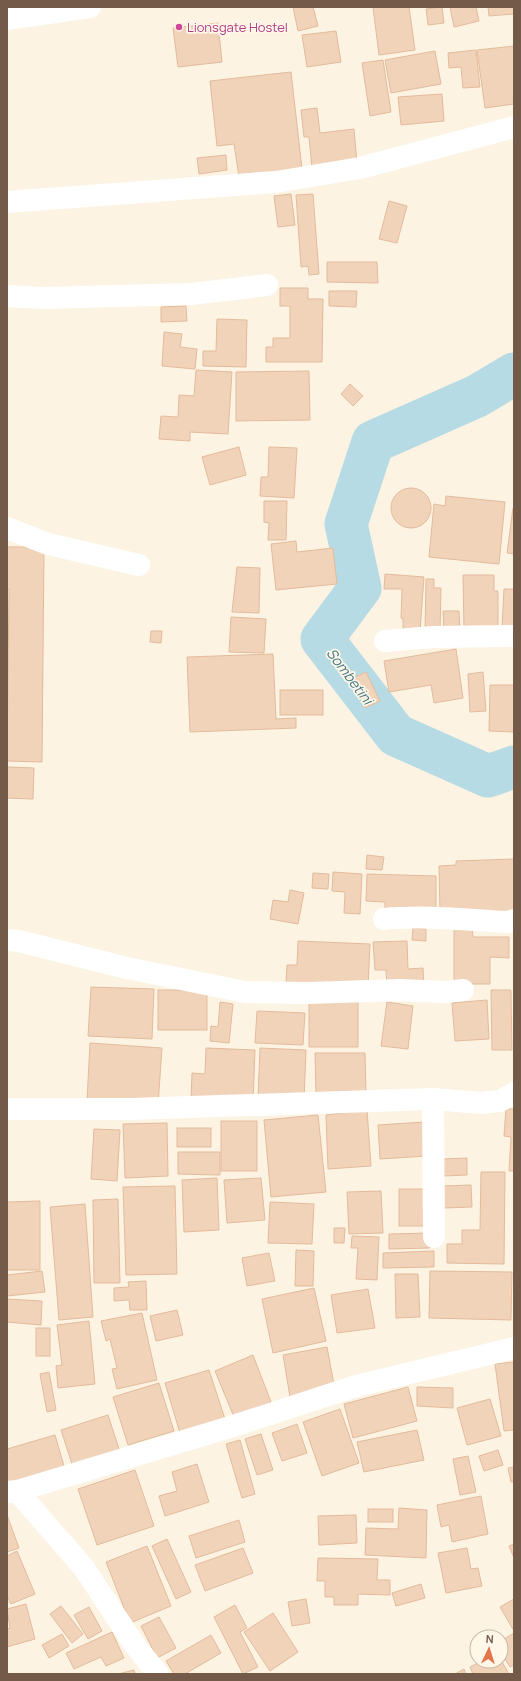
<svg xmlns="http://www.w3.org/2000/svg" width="521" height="1681" viewBox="0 0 521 1681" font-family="Manrope,sans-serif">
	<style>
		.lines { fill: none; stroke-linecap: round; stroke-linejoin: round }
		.river { stroke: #b7dbe5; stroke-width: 43 }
		.building { fill: #f1d3ba; stroke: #e3bb9b }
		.street { stroke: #fff; stroke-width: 22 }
		.hotel-dot { fill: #d1479c; stroke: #fff7e8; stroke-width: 1.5 }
		.labels { text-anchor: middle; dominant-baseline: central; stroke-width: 3.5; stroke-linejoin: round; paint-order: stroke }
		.hotel-label { font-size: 13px; fill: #b23c85; stroke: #fff7e8; text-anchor: start }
		.water-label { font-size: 14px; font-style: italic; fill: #437785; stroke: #fff7e8 }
	</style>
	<rect width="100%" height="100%" fill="#fcf3e2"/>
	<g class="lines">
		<path class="river" d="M514,374L477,396L373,442L346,524L360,588L322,639L396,735L488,776L514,767"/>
	</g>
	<g class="building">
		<path d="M293,7H313L318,26L298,31Z"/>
		<path d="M373,7H409L415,50L379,55Z"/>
		<path d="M442,7L444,23L428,25L426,9Z"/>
		<path d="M450,7H476L479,21L454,27Z"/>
		<path d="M488,7H514V14L489,16Z"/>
		<path d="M218,23L222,62L178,67L173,28Z"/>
		<path d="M336,31L341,62L307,67L302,35Z"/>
		<path d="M514,46V104L485,108L477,50Z"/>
		<path d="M476,50L480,87L463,88L461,67L449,68L448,53Z"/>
		<path d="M435,51L441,84L391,93L385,60Z"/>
		<path d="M383,60L391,112L370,116L362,63Z"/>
		<path d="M291,72L302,169L239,177L234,144L217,146L210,81Z"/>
		<path d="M442,94L444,121L401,125L398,97Z"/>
		<path d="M317,108L320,133L354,129L357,163L312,168L309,137H304L301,110Z"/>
		<path d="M226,155L227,170L199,174L197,158Z"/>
		<path d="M291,194L295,225L278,227L274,196Z"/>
		<path d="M313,194L319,274L309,275L308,266L301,267L296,195Z"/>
		<path d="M389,201L407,206L397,243L379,239Z"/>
		<path d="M327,262H377L378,283L327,282Z"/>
		<path d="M280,288H308V299H323L322,362H266V347H273V338H290V306H280Z"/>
		<path d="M329,291H357L356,307L329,306Z"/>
		<path d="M186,306L187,321L161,322V307Z"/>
		<path d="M217,319L247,320L246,367L203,366V351H216Z"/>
		<path d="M164,332L182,334L180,347L197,349L195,369L162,366Z"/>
		<path d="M196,370L232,372L228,434L190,432V441L159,439L161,416L178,417L179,395L194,396Z"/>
		<path d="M309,371L310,420L236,421V372Z"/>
		<path d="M350,384L363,396L353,406L341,394Z"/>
		<path d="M239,447L246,475L210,485L202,457Z"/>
		<path d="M269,447L297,448L294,498L260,496L261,477H268Z"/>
		<circle cx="411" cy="508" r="20"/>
		<path d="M446,496L505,502L499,564L429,557L434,504L445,506Z"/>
		<path d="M264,501H287L286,540H268L269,523L264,522Z"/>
		<path d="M513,508H514V554L507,553Z"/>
		<path d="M296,541L297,552L333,548L337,584L276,590L271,544Z"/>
		<path d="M7,547H44L42,762L7,761L9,589H7Z"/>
		<path d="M237,567L260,568L259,613L232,612Z"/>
		<path d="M385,574L424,577L420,631L403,630V619L401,618L402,589H384Z"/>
		<path d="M463,575H494V591H498V632H464Z"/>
		<path d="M426,579H434V588H441L440,632H425Z"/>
		<path d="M504,589H514V629H502Z"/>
		<path d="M443,611H459L460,632H444Z"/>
		<path d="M231,617L266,619L264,653L229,652Z"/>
		<path d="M151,631H162L161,643L150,642Z"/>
		<path d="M456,649L463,698L434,703L431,685L389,692L384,661Z"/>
		<path d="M273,654L276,719L296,718V728L190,732L187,657Z"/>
		<path d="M366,672L380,701L365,708L351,679Z"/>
		<path d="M483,672L486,711L470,712L468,674Z"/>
		<path d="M490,685H514V732L489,731Z"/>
		<rect x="280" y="690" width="43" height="25"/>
		<path d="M7,767L34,768L33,799L7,798Z"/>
		<path d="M367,855L384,857L382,870L366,869Z"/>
		<path d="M514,859V912L440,913L439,866L456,865V861Z"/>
		<path d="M333,872L362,874L360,914L344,913L345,892L332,891Z"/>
		<path d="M313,873L329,874L328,889L312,888Z"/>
		<path d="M367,874L436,876V912L385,911V902L366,901Z"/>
		<path d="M290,890L304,893L298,924L270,919L273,900L288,902Z"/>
		<path d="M413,928L426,929V941L412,940Z"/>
		<path d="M454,929H472L473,937H509V958L490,957V984H454Z"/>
		<path d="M298,941L370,944L368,986L286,983L287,965H297Z"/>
		<path d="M407,941L408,969L423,968L424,985L387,987L386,970H375L373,942Z"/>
		<path d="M91,987L154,989L152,1039L88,1036Z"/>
		<rect x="158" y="990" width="49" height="40"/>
		<path d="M491,990H511L512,1050H492Z"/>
		<path d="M358,1000V1047H309V1001Z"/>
		<path d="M487,1000L489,1039L455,1041L452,1003Z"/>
		<path d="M220,1002L233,1004L229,1043L210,1041L211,1026L218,1027Z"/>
		<path d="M387,1002L413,1006L408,1049L381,1046Z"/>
		<path d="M257,1011L305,1013L303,1045L255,1043Z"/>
		<path d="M90,1043L162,1048L158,1105L87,1101Z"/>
		<path d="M206,1048L255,1050L253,1102L191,1099L192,1073L205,1074Z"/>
		<path d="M260,1048L306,1050L304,1100L258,1099Z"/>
		<path d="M315,1053H365L366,1094L316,1095Z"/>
		<path d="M506,1109H514V1171H509L511,1137L504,1136Z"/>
		<path d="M367,1110L371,1166L328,1169L326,1115Z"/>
		<path d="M318,1115L326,1192L271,1197L264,1120Z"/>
		<rect x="221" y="1121" width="36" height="50"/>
		<path d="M424,1122L426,1156L380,1159L378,1125Z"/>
		<path d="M167,1123L168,1176L125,1178L123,1124Z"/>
		<rect x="177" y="1128" width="34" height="19"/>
		<path d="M94,1129L120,1130L117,1181L91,1179Z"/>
		<path d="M178,1152H220V1175L178,1174Z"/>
		<path d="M467,1158V1175L444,1176L443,1159Z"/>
		<path d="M481,1172H505L504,1264L447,1263V1244H462V1230H480Z"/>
		<path d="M217,1178L219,1230L184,1232L182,1180Z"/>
		<path d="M261,1178L265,1220L227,1223L224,1180Z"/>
		<path d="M471,1185L472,1207L444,1208L443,1186Z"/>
		<path d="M175,1186L177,1274L126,1275L123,1187Z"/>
		<rect x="399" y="1189" width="31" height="37"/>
		<path d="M381,1191L383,1233L349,1234L347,1192Z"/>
		<path d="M118,1199L120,1283H94L93,1200Z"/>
		<path d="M40,1201V1270H7V1202Z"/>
		<path d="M270,1202L314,1204L312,1244L268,1243Z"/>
		<path d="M85,1204L93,1317L59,1320L50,1207Z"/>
		<path d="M334,1228H345L344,1243H334Z"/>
		<path d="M430,1233V1248L389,1249V1234Z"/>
		<path d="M352,1236L379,1237L377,1280L356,1279L358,1248H351Z"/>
		<path d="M296,1250L314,1251L313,1286H295Z"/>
		<path d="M434,1251V1267L383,1268V1253Z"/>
		<path d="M269,1253L275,1281L247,1286L242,1258Z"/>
		<path d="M42,1271L45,1292L7,1296V1275Z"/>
		<path d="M430,1271L512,1272L511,1320L429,1318Z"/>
		<path d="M395,1274H418L420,1317L396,1318Z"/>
		<path d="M146,1281L147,1310H130L129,1300L114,1301V1288L129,1287L128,1282Z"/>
		<path d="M314,1288L326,1341L273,1353L262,1299Z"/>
		<path d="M368,1289L375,1328L337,1333L331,1295Z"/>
		<path d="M7,1299L42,1301L41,1325L7,1322Z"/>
		<path d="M177,1310L183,1335L156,1341L150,1316Z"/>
		<path d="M142,1313L157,1380L117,1389L112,1369L117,1368L110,1339L106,1341L101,1321Z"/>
		<path d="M89,1321L95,1384L58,1388L56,1366L62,1365L57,1325Z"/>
		<rect x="36" y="1328" width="14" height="28"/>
		<path d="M327,1347L335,1390L290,1397L283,1355Z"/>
		<path d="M253,1355L271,1402L234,1417L215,1371Z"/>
		<path d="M514,1362V1430L504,1431L495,1364Z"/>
		<path d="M209,1370L225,1419L180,1433L165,1383Z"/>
		<path d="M49,1372L56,1410L47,1412L40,1374Z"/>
		<path d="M159,1383L174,1431L128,1445L113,1397Z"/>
		<path d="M408,1387L417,1421L353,1438L344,1404Z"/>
		<path d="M417,1387L453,1388V1408L417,1406Z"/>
		<path d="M490,1399L501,1436L467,1445L457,1408Z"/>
		<path d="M340,1409L359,1463L322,1476L303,1422Z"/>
		<path d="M108,1415L120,1452L73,1467L61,1430Z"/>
		<path d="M297,1424L307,1453L282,1461L272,1433Z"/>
		<path d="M417,1430L424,1460L364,1472L357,1442Z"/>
		<path d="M261,1434L273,1470L257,1475L245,1439Z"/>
		<path d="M55,1435L64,1466L7,1483V1449Z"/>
		<path d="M240,1440L255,1494L242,1498L226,1444Z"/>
		<path d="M498,1450L503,1465L484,1471L479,1456Z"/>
		<path d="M468,1456L476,1492L460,1495L453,1459Z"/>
		<path d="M197,1464L209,1502L165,1516L159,1496L177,1491L172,1472Z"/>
		<path d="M514,1467V1482H511L508,1468Z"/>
		<path d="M135,1470L154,1526L97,1545L78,1489Z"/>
		<path d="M481,1496L488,1534L452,1542L449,1525L441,1527L437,1505Z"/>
		<path d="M399,1508L427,1510L426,1558L365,1555L366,1528L398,1529Z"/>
		<rect x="368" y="1509" width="25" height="13"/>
		<path d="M7,1515L19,1548L7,1552Z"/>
		<path d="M356,1515L357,1543L319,1545L318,1516Z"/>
		<path d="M239,1520L245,1542L196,1558L189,1536Z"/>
		<path d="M167,1539L191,1592L176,1599L152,1546Z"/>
		<path d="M514,1544V1558L509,1546Z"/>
		<path d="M147,1546L171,1606L130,1623L106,1562Z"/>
		<path d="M243,1548L253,1573L205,1591L195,1565Z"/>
		<path d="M467,1548L471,1569L478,1568L482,1586L446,1593L438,1553Z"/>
		<path d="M17,1551L35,1594L11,1604L7,1596V1556Z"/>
		<path d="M318,1558L378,1559L377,1580H390V1595L358,1594V1605H334V1597H325V1581H317Z"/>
		<path d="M421,1584L425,1598L396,1606L392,1593Z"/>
		<path d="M306,1599L310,1623L292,1626L288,1602Z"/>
		<path d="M514,1599V1631L500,1607Z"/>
		<path d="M26,1604L35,1639L7,1647V1629L10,1628L7,1609Z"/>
		<path d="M235,1605L247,1628L240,1632L258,1667L243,1674L214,1617Z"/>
		<path d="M61,1606L83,1634L72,1643L50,1614Z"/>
		<path d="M89,1607L102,1631L88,1639L74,1615Z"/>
		<path d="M273,1613L298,1652L270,1671L244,1632Z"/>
		<path d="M159,1617L176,1648L157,1658L141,1626Z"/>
		<path d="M112,1632L124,1658L106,1666L101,1657L74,1669L66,1653Z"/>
		<path d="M514,1633V1665L510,1667L501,1652V1641Z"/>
		<path d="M62,1634L69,1646L49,1658L42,1645Z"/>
		<path d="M211,1635L221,1653L185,1674H174L166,1661Z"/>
		<path d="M501,1660L509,1674H473L470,1667L482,1661Z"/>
		<path d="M464,1669L466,1674H455Z"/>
		<path d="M134,1670L135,1674H118Z"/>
	</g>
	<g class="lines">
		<g class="street">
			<path d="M7,19L90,7"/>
			<path d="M7,202L276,182L360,168L514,127"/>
			<path d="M7,296L42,298L191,294L267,285"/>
			<path d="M7,528L48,544L139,565"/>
			<path d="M385,641L433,637L514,636"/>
			<path d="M384,919C425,915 467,920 508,922L514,920"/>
			<path d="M7,940L19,941L127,968L245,992L307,993L401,990L444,992L463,990"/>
			<path d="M433,1099L434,1237"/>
			<path d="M7,1109H131L433,1099L481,1103L500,1101L514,1093"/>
			<path d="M17,1491L84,1568L134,1644L158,1674"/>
			<path d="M7,1492L17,1491L227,1428L356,1386L514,1348"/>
		</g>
	</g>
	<circle class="hotel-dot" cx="179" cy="27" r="4"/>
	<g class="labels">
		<g class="hotel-label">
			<text x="187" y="27">Lionsgate Hostel</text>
		</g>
		<g class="water-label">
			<text transform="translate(350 676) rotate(53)">Sombetini</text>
		</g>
	</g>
	<rect width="521" height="1681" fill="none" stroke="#735a49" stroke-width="16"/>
	<g transform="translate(489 1649) rotate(4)"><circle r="19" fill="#fff7e8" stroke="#c7b8a8"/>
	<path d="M0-3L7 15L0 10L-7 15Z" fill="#e47549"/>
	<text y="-6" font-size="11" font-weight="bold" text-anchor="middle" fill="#735a49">N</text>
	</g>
</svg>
